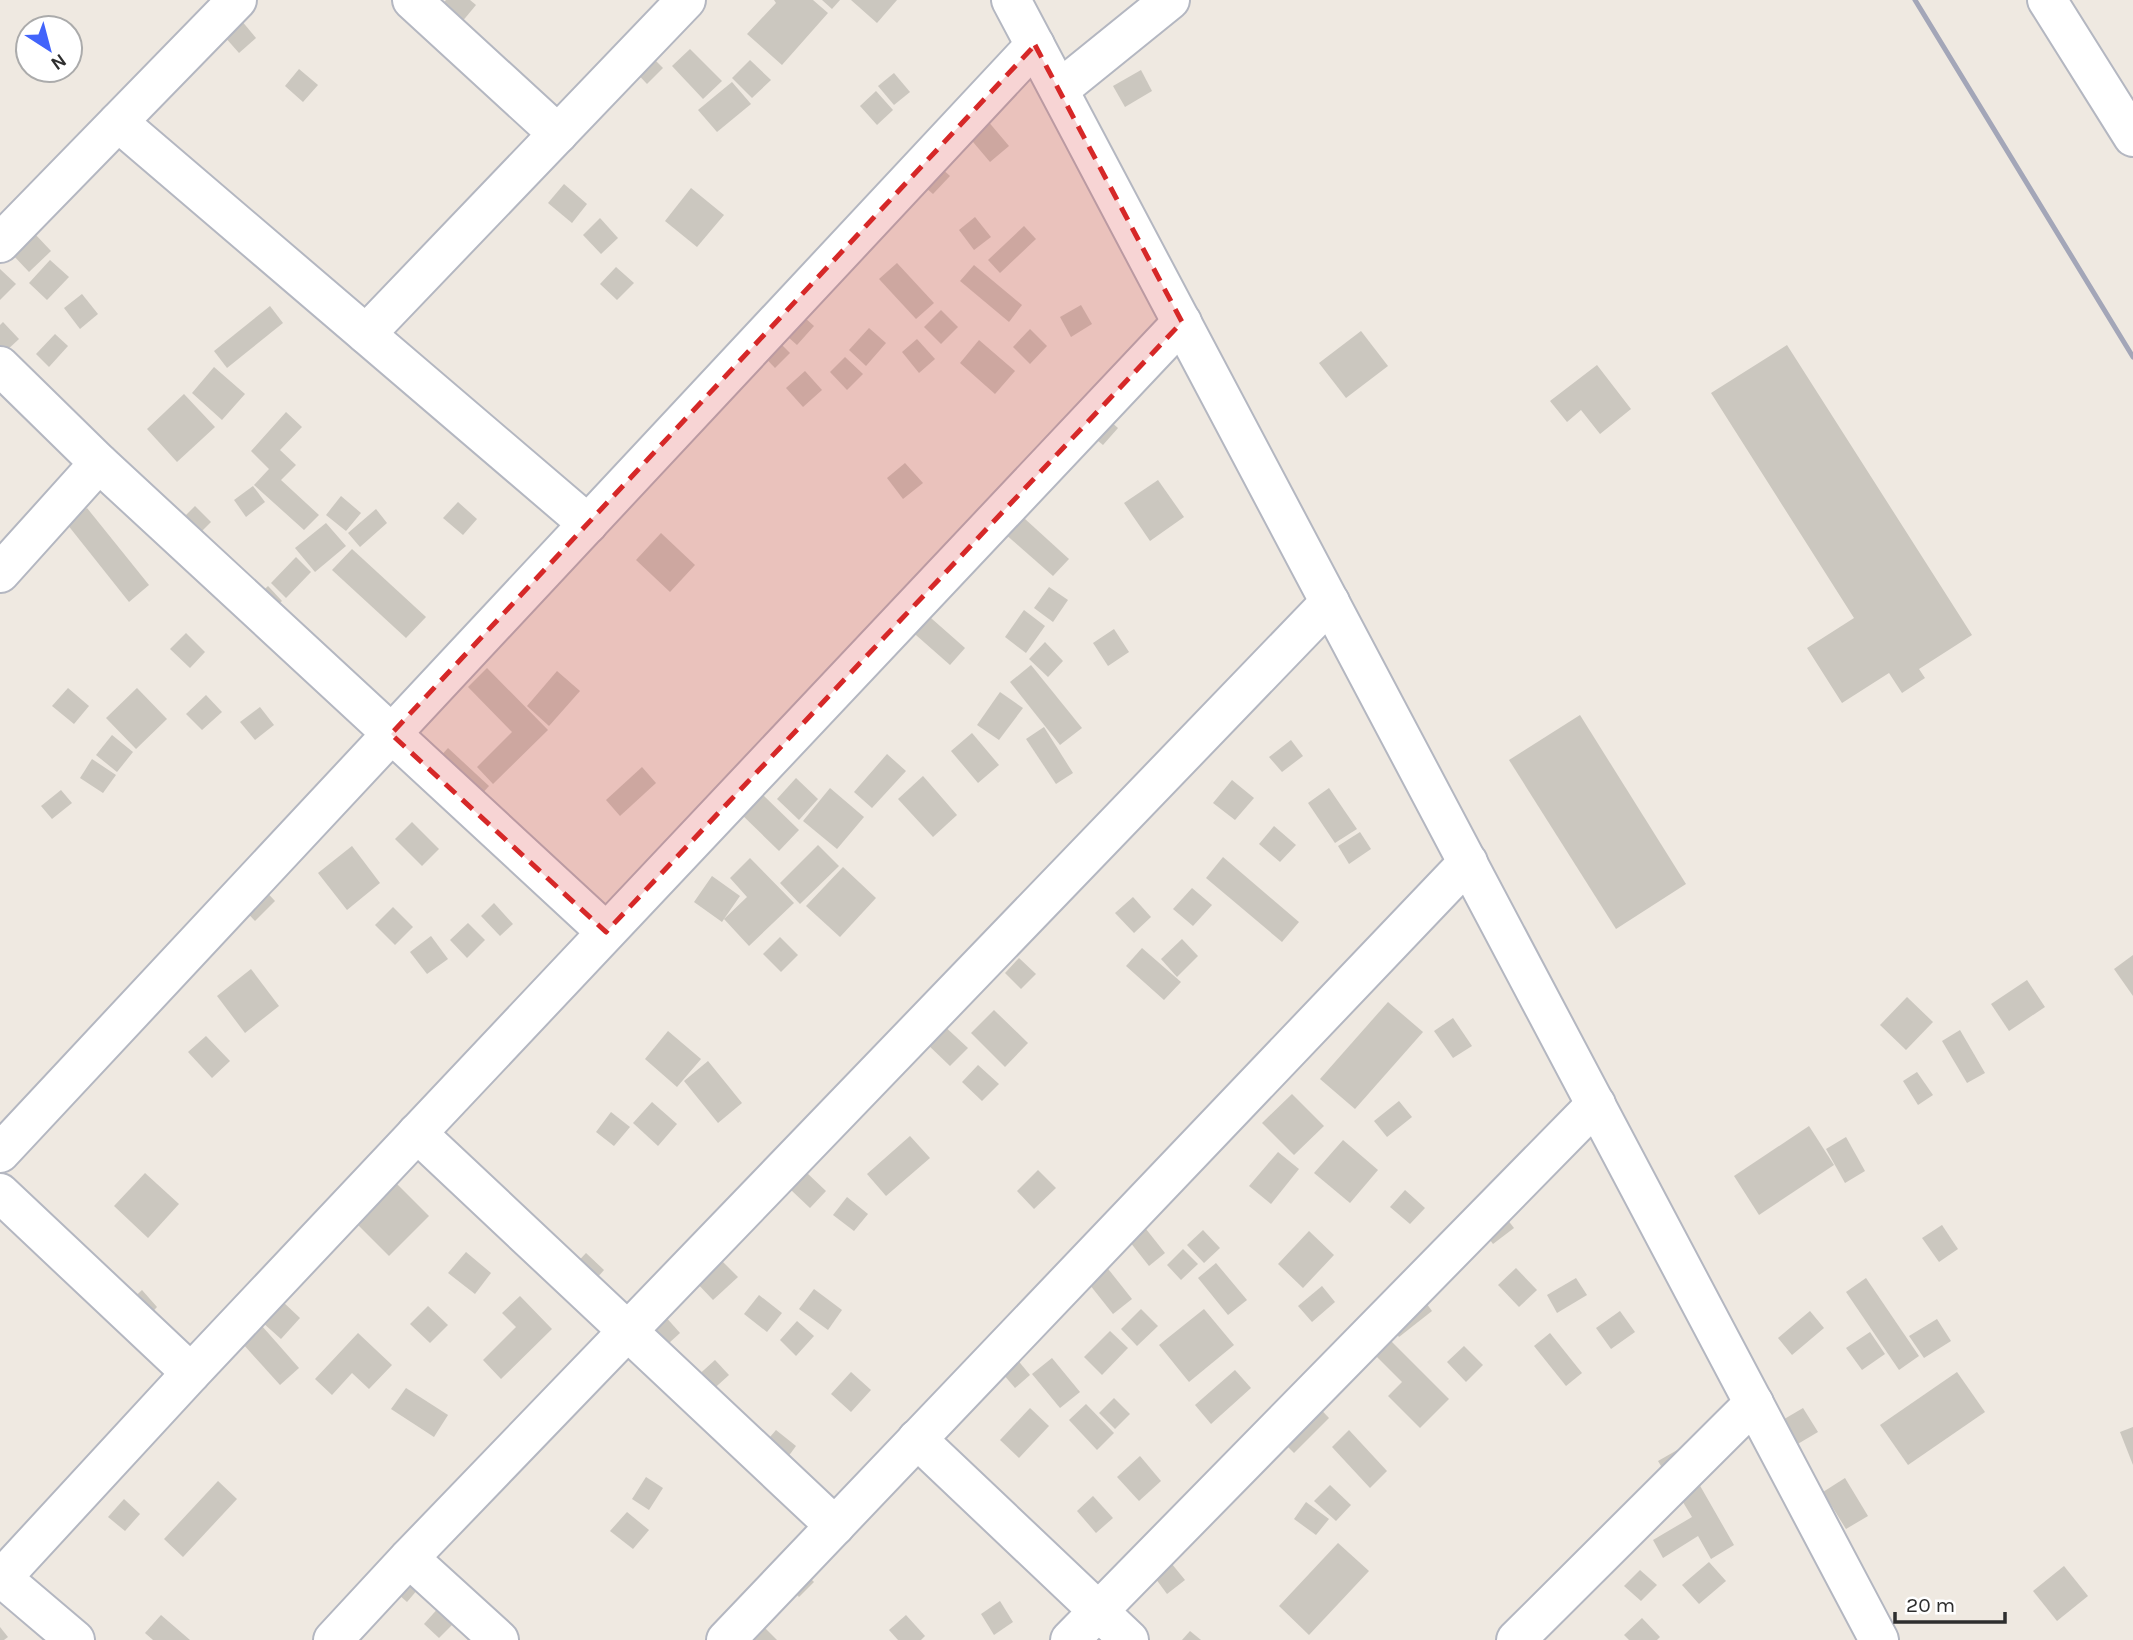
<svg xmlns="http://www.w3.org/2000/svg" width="2133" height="1640" viewBox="0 0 2133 1640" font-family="Karla,sans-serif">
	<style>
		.building { fill: #cbc7bf }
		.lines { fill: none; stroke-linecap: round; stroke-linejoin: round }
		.minor-casing { stroke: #b4b7c1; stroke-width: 42 }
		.minor { stroke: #fff; stroke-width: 38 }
		.rail { stroke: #a3a6b8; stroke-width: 5 }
		.marked { fill: #d62828; fill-opacity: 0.2; stroke: #d62828; stroke-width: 5; stroke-dasharray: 14 9; stroke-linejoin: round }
	</style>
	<rect width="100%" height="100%" fill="#efe9e1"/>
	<g class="building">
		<path d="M446,0H470L476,5L461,23L440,7Z"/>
		<path d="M774,0H813L828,13L782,65L747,34L776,3Z"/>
		<path d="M822,0H840L832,9Z"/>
		<path d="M851,0H897L877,23Z"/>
		<path d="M241,20L256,38L239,53L224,36Z"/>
		<path d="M690,49L722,81L703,99L672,66Z"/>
		<path d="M648,53L663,68L647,84L633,69Z"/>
		<path d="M750,60L771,80L752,98L732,78Z"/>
		<path d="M299,69L318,85L303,102L285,86Z"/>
		<path d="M1141,70L1152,91L1125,107L1113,86Z"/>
		<path d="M894,73L910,92L894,105L878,86Z"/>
		<path d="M732,82L751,104L717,132L698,110Z"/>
		<path d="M876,91L893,110L877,125L860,106Z"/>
		<path d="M970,100L1009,146L990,162L951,116Z"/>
		<path d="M929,157L950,176L933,194L912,176Z"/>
		<path d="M564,184L587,204L572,223L548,203Z"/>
		<path d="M691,188L724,215L697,247L665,221Z"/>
		<path d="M975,217L991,237L974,250L959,230Z"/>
		<path d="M600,218L618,238L601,254L583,235Z"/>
		<path d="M1024,226L1036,239L1000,273L988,260Z"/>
		<path d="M34,233L51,251L29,272L12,254Z"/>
		<path d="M50,260L69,277L47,300L29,283Z"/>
		<path d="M897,263L934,303L916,319L879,279Z"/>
		<path d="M974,265L1022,305L1009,322L960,281Z"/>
		<path d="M616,267L634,283L617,300L600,284Z"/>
		<path d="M0,269L16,284L0,300Z"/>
		<path d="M82,294L98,314L80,329L64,308Z"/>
		<path d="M1081,305L1092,324L1071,337L1060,317Z"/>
		<path d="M270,306L283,323L227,368L214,351Z"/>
		<path d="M795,309L814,326L797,345L778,328Z"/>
		<path d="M941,310L958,327L941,344L924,327Z"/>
		<path d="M3,322L19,339L5,352L0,347V325Z"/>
		<path d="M869,328L886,343L866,366L849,350Z"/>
		<path d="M1030,329L1047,346L1030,364L1013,347Z"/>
		<path d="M1361,331L1388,366L1346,398L1319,363Z"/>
		<path d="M55,334L68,346L49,367L36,354Z"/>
		<path d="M771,334L790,353L775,368L757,349Z"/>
		<path d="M917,339L935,359L919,373L902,352Z"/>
		<path d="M979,340L1015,371L995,394L960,363Z"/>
		<path d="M1787,345L1972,635L1919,669L1925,678L1902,693L1889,673L1842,703L1807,648L1854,618L1711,393Z"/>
		<path d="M845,357L863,374L847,390L830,372Z"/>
		<path d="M1597,365L1631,409L1600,434L1581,410L1567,422L1550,401Z"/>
		<path d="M214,367L245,394L222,420L192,393Z"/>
		<path d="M805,371L822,390L803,407L786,388Z"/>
		<path d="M184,394L215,427L177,462L147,429Z"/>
		<path d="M1095,408L1118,428L1103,445L1080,426Z"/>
		<path d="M286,412L302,427L280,450L296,465L281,480L319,515L304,530L254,485L269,469L251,451Z"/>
		<path d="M905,463L923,483L903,499L887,478Z"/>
		<path d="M1158,480L1184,517L1150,541L1124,503Z"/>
		<path d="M253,486L265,502L246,517L234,500Z"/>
		<path d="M341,496L361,513L346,531L326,515Z"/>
		<path d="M458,502L477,519L463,535L443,518Z"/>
		<path d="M195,506L211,522L194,539L178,523Z"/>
		<path d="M87,508L149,585L129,602L67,524Z"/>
		<path d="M1013,508L1069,559L1053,576L996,526Z"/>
		<path d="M376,509L387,523L360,547L348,533Z"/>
		<path d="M326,523L346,546L315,572L295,548Z"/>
		<path d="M661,533L695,565L670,592L636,560Z"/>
		<path d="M352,549L426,617L406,638L332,570Z"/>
		<path d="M296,557L311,572L286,598L271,583Z"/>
		<path d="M268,586L282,601L264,617L250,603Z"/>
		<path d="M1049,587L1068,600L1053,622L1034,608Z"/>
		<path d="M1024,610L1045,626L1026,653L1005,637Z"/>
		<path d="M923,611L965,648L950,665L908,628Z"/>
		<path d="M1114,629L1129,652L1108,666L1093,643Z"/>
		<path d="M186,633L205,652L190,668L170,649Z"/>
		<path d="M1045,642L1063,661L1048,677L1029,659Z"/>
		<path d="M1031,665L1082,728L1060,745L1010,682Z"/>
		<path d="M487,668L548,730L493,784L477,767L512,732L468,687Z"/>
		<path d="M557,671L580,691L549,726L527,706Z"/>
		<path d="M68,688L89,706L74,724L52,706Z"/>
		<path d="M137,688L167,719L136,749L106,718Z"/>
		<path d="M1000,692L1023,708L999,740L977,725Z"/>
		<path d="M206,695L222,712L202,730L186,714Z"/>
		<path d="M260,707L274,725L255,740L240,722Z"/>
		<path d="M1580,715L1686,884L1616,929L1509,760Z"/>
		<path d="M1044,727L1073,773L1056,784L1026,739Z"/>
		<path d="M972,733L999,765L978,783L951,751Z"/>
		<path d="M112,735L133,752L117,772L96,755Z"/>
		<path d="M1291,740L1303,756L1282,772L1269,757Z"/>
		<path d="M448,748L489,786L471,806L430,768Z"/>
		<path d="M887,754L906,771L872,808L854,792Z"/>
		<path d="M92,759L116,775L103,793L80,778Z"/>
		<path d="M642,767L656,783L620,816L606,800Z"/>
		<path d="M923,776L957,815L933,837L898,799Z"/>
		<path d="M796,778L818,799L799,820L777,799Z"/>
		<path d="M1232,780L1254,798L1235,820L1213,803Z"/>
		<path d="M830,788L864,817L837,849L803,821Z"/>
		<path d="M1329,788L1357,829L1335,843L1308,803Z"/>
		<path d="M757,789L799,830L779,851L737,810Z"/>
		<path d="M61,790L72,803L52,819L41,806Z"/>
		<path d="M412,822L439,849L422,866L395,839Z"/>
		<path d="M1274,826L1296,845L1280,862L1259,844Z"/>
		<path d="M1360,832L1371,849L1349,864L1338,846Z"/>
		<path d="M818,845L839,866L800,904L780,883Z"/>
		<path d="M352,846L380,883L347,910L318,873Z"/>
		<path d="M1223,857L1299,922L1282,942L1206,878Z"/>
		<path d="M750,858L794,903L749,946L724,919L722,922L694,902L712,876L740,896L724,919L747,897L730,878Z"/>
		<path d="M843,867L876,898L840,937L806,906Z"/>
		<path d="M260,885L275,901L255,921L239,904Z"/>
		<path d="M1192,888L1212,905L1193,926L1173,909Z"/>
		<path d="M1133,897L1151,917L1134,933L1115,913Z"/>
		<path d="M494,903L513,924L500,936L481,916Z"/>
		<path d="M393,907L413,927L395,945L375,925Z"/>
		<path d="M468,923L485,940L467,958L450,940Z"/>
		<path d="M431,936L448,959L427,974L410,952Z"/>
		<path d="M780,937L798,955L781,972L763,954Z"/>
		<path d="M1182,939L1198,956L1177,977L1161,959Z"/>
		<path d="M1142,948L1181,982L1164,1000L1126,966Z"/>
		<path d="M2133,955V996L2114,969Z"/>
		<path d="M1019,958L1036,974L1021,989L1005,973Z"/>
		<path d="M251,969L279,1006L245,1033L217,996Z"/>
		<path d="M2027,980L2045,1007L2009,1031L1991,1004Z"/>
		<path d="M1907,997L1933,1022L1906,1050L1880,1025Z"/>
		<path d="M1388,1002L1423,1032L1355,1109L1320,1079Z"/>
		<path d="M994,1010L1028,1043L1005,1067L971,1033Z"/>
		<path d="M1453,1018L1472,1046L1453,1058L1434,1031Z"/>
		<path d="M941,1023L968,1048L950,1066L924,1041Z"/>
		<path d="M1960,1030L1985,1073L1967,1083L1942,1041Z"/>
		<path d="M668,1031L701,1059L677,1087L645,1059Z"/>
		<path d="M206,1036L230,1061L212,1078L188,1052Z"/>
		<path d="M708,1061L742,1103L718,1123L684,1081Z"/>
		<path d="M978,1065L999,1084L982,1101L962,1082Z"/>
		<path d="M1917,1072L1933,1095L1918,1105L1903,1081Z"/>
		<path d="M1292,1094L1324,1126L1294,1155L1262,1123Z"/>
		<path d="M1399,1101L1412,1117L1387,1137L1374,1121Z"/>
		<path d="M652,1102L677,1124L658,1146L633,1123Z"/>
		<path d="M611,1112L630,1127L614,1146L596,1132Z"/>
		<path d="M1809,1126L1834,1165L1759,1215L1734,1176Z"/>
		<path d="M910,1136L930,1158L886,1196L867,1174Z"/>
		<path d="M1846,1137L1865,1171L1845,1183L1826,1149Z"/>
		<path d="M1343,1140L1378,1170L1350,1203L1314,1173Z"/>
		<path d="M1278,1152L1299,1169L1271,1204L1249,1186Z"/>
		<path d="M1038,1170L1056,1188L1034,1209L1017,1191Z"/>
		<path d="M145,1173L179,1204L148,1238L114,1206Z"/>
		<path d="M807,1173L826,1191L810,1208L791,1190Z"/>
		<path d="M394,1181L429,1216L389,1256L354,1221Z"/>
		<path d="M1405,1190L1425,1208L1410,1224L1390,1207Z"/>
		<path d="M847,1197L868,1214L854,1231L833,1215Z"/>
		<path d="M1500,1210L1514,1228L1493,1244L1479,1225Z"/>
		<path d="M1942,1225L1958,1249L1939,1262L1922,1238Z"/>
		<path d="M1146,1229L1165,1253L1149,1266L1130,1242Z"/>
		<path d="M1203,1230L1220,1248L1204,1263L1187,1245Z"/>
		<path d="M1309,1231L1334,1255L1303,1288L1278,1264Z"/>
		<path d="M1183,1249L1198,1264L1181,1280L1167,1265Z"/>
		<path d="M466,1252L491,1273L475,1294L448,1273Z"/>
		<path d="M586,1253L604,1270L589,1287L570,1270Z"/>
		<path d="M718,1257L738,1277L713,1300L694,1280Z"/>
		<path d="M1216,1263L1247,1300L1228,1315L1198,1278Z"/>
		<path d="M1105,1265L1132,1299L1113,1314L1086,1280Z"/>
		<path d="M1516,1268L1537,1290L1519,1307L1498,1285Z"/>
		<path d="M1576,1278L1587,1295L1557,1313L1547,1295Z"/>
		<path d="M1866,1278L1919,1356L1899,1370L1846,1292Z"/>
		<path d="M1322,1286L1335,1302L1312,1322L1298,1306Z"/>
		<path d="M1415,1288L1432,1311L1399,1337L1381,1315Z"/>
		<path d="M814,1289L842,1310L828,1330L799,1309Z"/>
		<path d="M142,1290L157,1307L142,1323L125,1306Z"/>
		<path d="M759,1295L782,1313L767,1332L744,1314Z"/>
		<path d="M520,1296L552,1329L501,1379L483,1360L516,1327L502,1313Z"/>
		<path d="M282,1301L300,1318L281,1339L262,1322Z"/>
		<path d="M428,1306L448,1325L430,1343L410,1324Z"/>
		<path d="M1141,1309L1158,1326L1137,1346L1121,1329Z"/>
		<path d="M1204,1309L1234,1345L1189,1382L1159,1345Z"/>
		<path d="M1620,1311L1635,1332L1611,1349L1596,1328Z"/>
		<path d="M1810,1311L1824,1328L1792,1355L1778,1338Z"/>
		<path d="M664,1315L680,1333L658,1353L642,1336Z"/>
		<path d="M1937,1319L1951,1341L1924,1358L1909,1336Z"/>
		<path d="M797,1321L814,1336L796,1356L780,1340Z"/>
		<path d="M1375,1325L1449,1399L1420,1428L1388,1396L1402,1382L1360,1340Z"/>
		<path d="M262,1326L299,1368L280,1385L243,1344Z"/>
		<path d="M1110,1331L1128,1348L1102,1375L1084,1357Z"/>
		<path d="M1870,1332L1885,1354L1862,1370L1846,1348Z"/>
		<path d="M358,1333L392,1365L369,1389L352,1373L332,1395L315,1379Z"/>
		<path d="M1550,1333L1582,1373L1566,1386L1534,1346Z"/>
		<path d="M1464,1346L1483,1365L1466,1382L1447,1362Z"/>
		<path d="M1012,1353L1030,1375L1015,1388L997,1367Z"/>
		<path d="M1052,1358L1080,1392L1060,1408L1032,1374Z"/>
		<path d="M715,1360L729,1375L708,1394L694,1379Z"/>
		<path d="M1235,1370L1251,1388L1211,1424L1195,1405Z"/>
		<path d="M851,1372L871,1390L851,1412L831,1394Z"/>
		<path d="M1957,1372L1985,1412L1908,1465L1880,1425Z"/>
		<path d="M406,1388L448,1415L434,1437L391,1409Z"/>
		<path d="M1114,1398L1130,1414L1115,1429L1099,1413Z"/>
		<path d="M1310,1398L1329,1418L1294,1453L1274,1433Z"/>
		<path d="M1086,1404L1114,1433L1097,1450L1069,1420Z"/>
		<path d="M1030,1408L1049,1426L1019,1458L1000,1440Z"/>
		<path d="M1803,1408L1818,1432L1796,1445L1781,1421Z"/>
		<path d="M2133,1427V1465L2120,1432Z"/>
		<path d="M776,1430L796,1446L785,1461L764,1444Z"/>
		<path d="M1349,1430L1387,1471L1370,1488L1332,1447Z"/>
		<path d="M1679,1449L1734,1545L1711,1559L1698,1536L1663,1558L1653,1540L1692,1517L1658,1461Z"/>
		<path d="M1140,1456L1161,1481L1139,1501L1117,1477Z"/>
		<path d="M646,1477L663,1488L649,1510L632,1499Z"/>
		<path d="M1845,1478L1868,1516L1846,1529L1823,1492Z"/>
		<path d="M218,1481L237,1499L183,1557L164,1539Z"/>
		<path d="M1330,1485L1351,1505L1336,1521L1314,1501Z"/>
		<path d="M1093,1496L1113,1518L1096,1533L1077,1511Z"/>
		<path d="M124,1499L140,1514L125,1531L108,1517Z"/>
		<path d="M1306,1502L1329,1519L1316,1535L1294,1519Z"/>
		<path d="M627,1512L649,1530L633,1549L610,1531Z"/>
		<path d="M1338,1543L1369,1571L1309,1635L1279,1606Z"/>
		<path d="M1167,1558L1185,1580L1167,1594L1150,1571Z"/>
		<path d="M1709,1562L1726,1581L1699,1604L1682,1585Z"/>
		<path d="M2064,1566L2088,1596L2057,1621L2033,1591Z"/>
		<path d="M799,1567L814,1582L799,1597L784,1582Z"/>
		<path d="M1640,1570L1657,1585L1641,1601L1624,1586Z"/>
		<path d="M424,1582L407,1602L389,1586Z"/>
		<path d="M1000,1601L1013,1622L994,1635L981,1614Z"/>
		<path d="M441,1605L457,1620L439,1638L424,1624Z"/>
		<path d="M161,1615L190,1640H153L145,1633Z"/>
		<path d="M906,1615L925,1636L921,1640H898L889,1630Z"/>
		<path d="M1642,1618L1660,1637L1657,1640H1629L1624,1635Z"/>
		<path d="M758,1621L777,1640H745Z"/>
		<path d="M0,1627L8,1637L4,1640H0Z"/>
		<path d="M1190,1631L1201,1640H1182Z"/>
	</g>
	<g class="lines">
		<g class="minor-casing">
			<g id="minor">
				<path d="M412,0L558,134"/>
				<path d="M1011,0L1879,1640"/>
				<path d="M2047,0L2133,137"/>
				<path d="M1060,89L1170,0"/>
				<path d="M118,122L588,524"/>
				<path d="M0,243L237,0"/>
				<path d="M366,334L686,0"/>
				<path d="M0,366L99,463L606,932"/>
				<path d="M0,573L99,463"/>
				<path d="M417,1133L835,1526"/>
				<path d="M0,1153L1035,45"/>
				<path d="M0,1193L191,1373"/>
				<path d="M917,1439L1129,1640"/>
				<path d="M409,1558L499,1640"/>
				<path d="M2,1578L75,1640"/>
				<path d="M0,1580L191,1373L1182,322"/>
				<path d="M333,1640L409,1558L1330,602"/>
				<path d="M726,1640L1468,862"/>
				<path d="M1070,1640L1596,1104"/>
				<path d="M1516,1640L1754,1403"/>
			</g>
		</g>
		<use href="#minor" class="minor"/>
		<path class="rail" d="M1915,0L2133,357"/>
	</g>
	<path class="marked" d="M1035,45L1182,322L606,932L391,734Z"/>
	<g transform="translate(49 49) rotate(144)"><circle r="33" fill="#ffffff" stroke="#ababab" stroke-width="2"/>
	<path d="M0-5L12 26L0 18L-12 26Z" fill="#4264fb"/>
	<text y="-10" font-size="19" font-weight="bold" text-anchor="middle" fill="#2e2e2e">N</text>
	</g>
	<path d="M1895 1612v10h110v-10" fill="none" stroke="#2e2e2e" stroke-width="3.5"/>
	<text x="1906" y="1612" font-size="21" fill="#2e2e2e" stroke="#ffffff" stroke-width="5" paint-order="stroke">20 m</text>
</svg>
